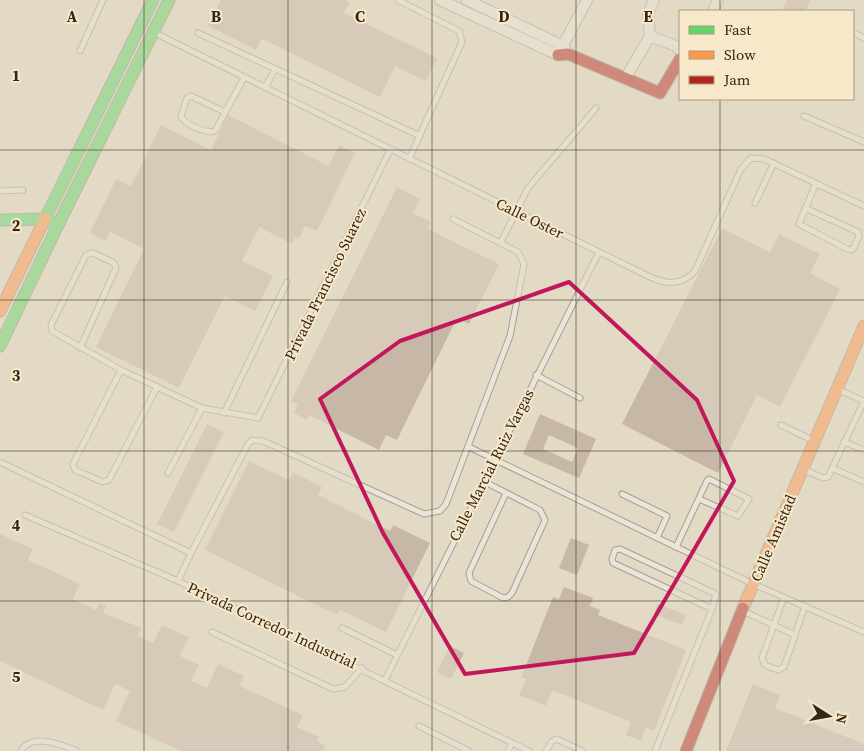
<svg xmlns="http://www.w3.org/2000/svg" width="864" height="751" viewBox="0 0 864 751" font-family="'Source Serif 4',serif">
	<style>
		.building { fill: #c7b7a7; fill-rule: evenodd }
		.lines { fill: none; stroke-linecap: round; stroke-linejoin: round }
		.lane-casing { stroke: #a79e90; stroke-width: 7 }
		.street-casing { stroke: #a79e90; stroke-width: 12 }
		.fast-casing { stroke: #978e80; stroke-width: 13 }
		.slow-casing { stroke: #978e80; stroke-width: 13 }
		.jam-casing { stroke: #978e80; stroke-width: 13 }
		.lane { stroke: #ebe4d8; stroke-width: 5 }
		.street { stroke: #ebe4d8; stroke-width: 10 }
		.fast { stroke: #63d668; stroke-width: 11 }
		.slow { stroke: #ff974d; stroke-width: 11 }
		.jam { stroke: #b3261e; stroke-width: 11 }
		.marked { fill: none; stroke: #c2185b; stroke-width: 4; stroke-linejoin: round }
		.grid { fill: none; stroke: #352619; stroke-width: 1; stroke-opacity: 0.55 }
		.labels { text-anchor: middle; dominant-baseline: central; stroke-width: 4; stroke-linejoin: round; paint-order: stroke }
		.street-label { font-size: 15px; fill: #352619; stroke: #f7e8c9 }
		.grid-label { font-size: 16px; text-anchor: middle; font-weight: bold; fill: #352619; stroke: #f7e8c9; stroke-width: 4; stroke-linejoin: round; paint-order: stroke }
	</style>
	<rect width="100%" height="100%" fill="#e3dac6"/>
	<g class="building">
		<path d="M221,0H345L350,2L344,13L437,58L426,81L395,66L380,97L262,39L256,50L208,26Z"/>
		<path d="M787,0H811L805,11H782Z"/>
		<path d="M228,115L329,166L339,145L355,153L317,231L305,226L299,239L295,237L292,244L259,227L242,261L273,276L255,311L225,296L179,388L96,347L144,249L110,232L106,241L90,233L116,179L131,186L161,125L211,150Z"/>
		<path d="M397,187L420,199L413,213L431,222L428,229L499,264L469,324L457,318L397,440L386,435L379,450L309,415L307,420L294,413L298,404L291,401Z"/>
		<path d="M722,228L770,252L779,234L820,254L810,273L840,289L780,407L757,395L718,473L622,424Z"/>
		<path d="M540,414L596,439L579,478L523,454ZM549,435L578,448L572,462L543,449Z"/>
		<path d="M207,424L224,432L174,532L157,524Z"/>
		<path d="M249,461L289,480L293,472L322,487L318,495L390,531L393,525L430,543L386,632L340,610L337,615L205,550Z"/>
		<path d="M0,534L33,549L28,560L80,584L73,599L96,610L99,603L106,606L103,613L142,628L138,636L153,643L162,625L189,637L180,656L199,665L191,681L207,688L218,664L244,676L240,686L303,715L297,727L319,737L317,741L326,746L323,751H181L116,721L130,691L115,684L103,710L0,661Z"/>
		<path d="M571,538L589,545L577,575L559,568Z"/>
		<path d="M564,587L593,598L590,606L600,610L598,615L686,650L654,731L646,728L641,741L626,735L631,722L552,690L546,706L519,695L526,679L521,678L553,597L559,599Z"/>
		<path d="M658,604L686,615L682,625L654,614Z"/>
		<path d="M450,646L464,653L451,679L437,672Z"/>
		<path d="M753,684L780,695L775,708L864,744V751H726Z"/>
	</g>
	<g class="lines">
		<g class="lane-casing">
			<g id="lane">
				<path d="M398,0L459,31L462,42L409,159"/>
				<path d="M153,32L646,275C664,284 680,287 695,271L741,169L751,158L764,159L864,206"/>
				<path d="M853,32L864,38"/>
				<path d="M198,33L420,136"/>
				<path d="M80,51L103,0"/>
				<path d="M265,88L275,69"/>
				<path d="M225,112L191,96L187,98L181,116C184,124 206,134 215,131L244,78"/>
				<path d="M804,116L864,142"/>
				<path d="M0,191L23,190"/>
				<path d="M755,203L774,163"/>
				<path d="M805,208L858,232L859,236L853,249L849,250L799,224L816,183"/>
				<path d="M501,242L528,188L596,108"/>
				<path d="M80,348L116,268L114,263L93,253L86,255L51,325L52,331L121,370L202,408L258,418L390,150"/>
				<path d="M121,370L73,464L75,470L103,482L109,480L157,387"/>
				<path d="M536,375L580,398"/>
				<path d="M837,389L864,401"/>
				<path d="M224,413L287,282"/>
				<path d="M781,425L814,441"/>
				<path d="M844,442L864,450"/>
				<path d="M469,447L753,584L864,632"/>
				<path d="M0,462L191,553L178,581L529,751"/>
				<path d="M832,468L864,482"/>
				<path d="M805,470L823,478L828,477L864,401"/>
				<path d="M168,473L202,408"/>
				<path d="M483,481L540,510L545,520L512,593L508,597L503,598L471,581L469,573L506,493"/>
				<path d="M622,494L667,516L657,538"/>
				<path d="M25,515L178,581"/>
				<path d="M676,547L707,481L709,479L749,499L738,516L699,499"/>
				<path d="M191,553L248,444L252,440L263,441L424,514L440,511L446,504L510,336L524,264L518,252L453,219"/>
				<path d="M784,597L762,658L765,665L778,670L784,667L805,606"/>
				<path d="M743,611L795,635"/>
				<path d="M342,628L397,655"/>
				<path d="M212,632L333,689L345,687L362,668"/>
				<path d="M385,680L599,252"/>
				<path d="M419,726L469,751"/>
				<path d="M21,751C32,732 62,745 77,751"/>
				<path d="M508,751L512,743"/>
				<path d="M546,751L552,741L557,739L582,751"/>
				<path d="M655,751L712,609L716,594L620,549L615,550L612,559L613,563L712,609"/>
			</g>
		</g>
		<g class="street-casing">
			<g id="street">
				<path d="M440,0L558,55L587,0"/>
				<path d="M467,0L563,46L566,51"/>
				<path d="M713,11L718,0"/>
				<path d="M650,36L648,14L654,0"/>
				<path d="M625,79L650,36L676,46L680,50"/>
			</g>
		</g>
		<g class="fast-casing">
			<g id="fast">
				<path d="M45,219L153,0"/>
				<path d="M0,220L45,219L58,225L0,346"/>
				<path d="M58,225L169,0"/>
			</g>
		</g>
		<g class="slow-casing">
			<g id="slow">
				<path d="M0,311L45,219"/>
				<path d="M743,608L864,326"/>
			</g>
		</g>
		<g class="jam-casing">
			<g id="jam">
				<path d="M558,55L568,54L660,93L680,59"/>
				<path d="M686,751L743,608"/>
			</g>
		</g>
		<use href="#lane" class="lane"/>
		<use href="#street" class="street"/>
		<use href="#fast" class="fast"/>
		<use href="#slow" class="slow"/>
		<use href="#jam" class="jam"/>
	</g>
	<path d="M0 0H864V751H0ZM569,282L697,400L734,481L634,653L465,674L383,533L320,399L400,341Z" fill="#e3dac6" fill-opacity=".55" fill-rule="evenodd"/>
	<path class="marked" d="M569,282L697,400L734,481L634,653L465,674L383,533L320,399L400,341Z"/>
	<path class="grid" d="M144,0V751M288,0V751M432,0V751M576,0V751M720,0V11M720,99V751M0,150H864M0,300H864M0,451H864M0,601H864"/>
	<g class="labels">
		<g class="street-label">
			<text transform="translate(530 218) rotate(26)">Calle Oster</text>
			<text transform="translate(325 284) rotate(-64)">Privada Francisco Suarez</text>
			<text transform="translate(491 465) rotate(-63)">Calle Marcial Ruiz Vargas</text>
			<text transform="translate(773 538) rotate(-67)">Calle Amistad</text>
			<text transform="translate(272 625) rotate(25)">Privada Corredor Industrial</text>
		</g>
	</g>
	<g class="grid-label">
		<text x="72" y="22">A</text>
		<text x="216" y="22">B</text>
		<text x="360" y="22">C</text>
		<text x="504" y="22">D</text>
		<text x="648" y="22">E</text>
		<text x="16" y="81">1</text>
		<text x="16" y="231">2</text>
		<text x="16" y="381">3</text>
		<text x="16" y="531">4</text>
		<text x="16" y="682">5</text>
	</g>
	<rect x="679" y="10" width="175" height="90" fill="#f7e8c9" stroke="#a99a83"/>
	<rect x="689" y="26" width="25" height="8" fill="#63d668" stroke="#a99a83"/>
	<text x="724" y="35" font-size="15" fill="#352619">Fast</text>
	<rect x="689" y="51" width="25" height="8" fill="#ff974d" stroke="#a99a83"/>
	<text x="724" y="60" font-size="15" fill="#352619">Slow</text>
	<rect x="689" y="76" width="25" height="8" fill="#b3261e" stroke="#a99a83"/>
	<text x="724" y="85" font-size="15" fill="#352619">Jam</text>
	<g transform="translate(829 716) rotate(101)" stroke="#f7e8c9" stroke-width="4" paint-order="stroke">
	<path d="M0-4L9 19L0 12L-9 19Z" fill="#352619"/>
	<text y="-8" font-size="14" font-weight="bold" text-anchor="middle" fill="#352619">N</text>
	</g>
</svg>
